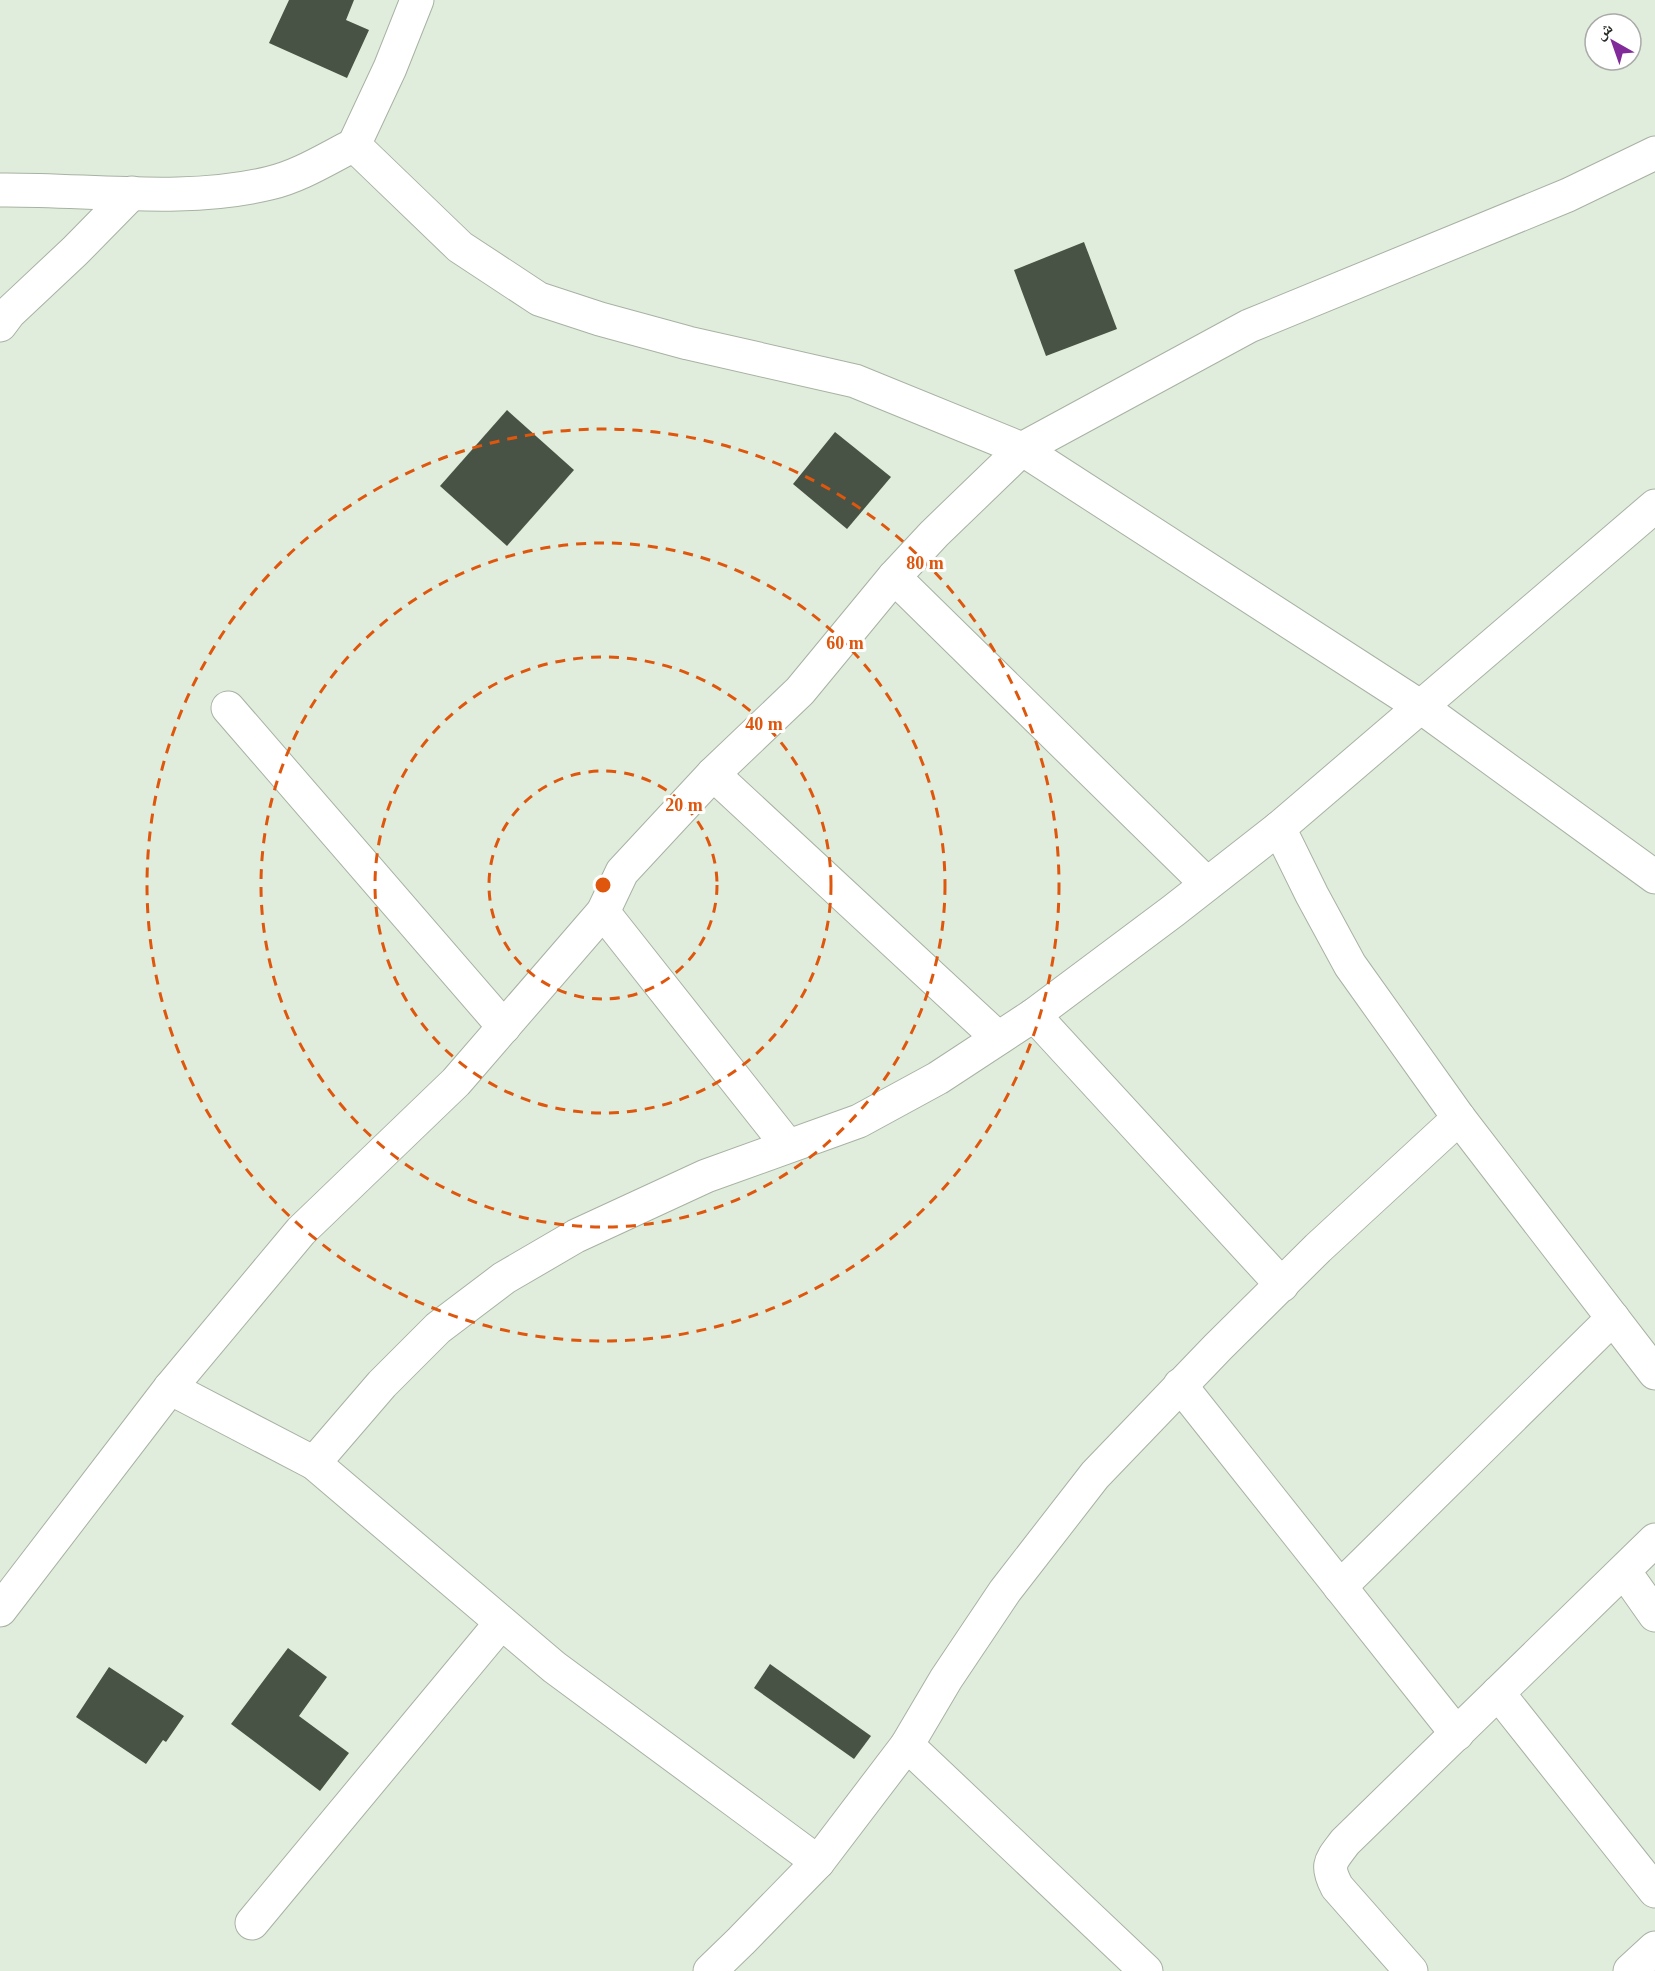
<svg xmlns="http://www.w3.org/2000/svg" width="1655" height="1971" viewBox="0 0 1655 1971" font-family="'Times New Roman','Noto Naskh Arabic',serif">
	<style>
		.building { fill: #495345 }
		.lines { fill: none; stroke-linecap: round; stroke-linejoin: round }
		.minor-casing { stroke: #a7b2a2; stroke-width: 35 }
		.minor { stroke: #fff; stroke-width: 33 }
		.ring { fill: none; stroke: #de570d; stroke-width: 3; stroke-dasharray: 10 8 }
		.centre { fill: #de570d; stroke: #fff; stroke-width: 3 }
		.ring-label { font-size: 18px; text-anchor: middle; font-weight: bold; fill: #de570d; stroke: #fff; stroke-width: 6; stroke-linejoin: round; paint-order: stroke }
	</style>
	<rect width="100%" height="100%" fill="#e1eddc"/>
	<g class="building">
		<path d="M289,0H354L346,20L369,30L347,78L269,43Z"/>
		<path d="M1084,242L1117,329L1046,356L1014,270Z"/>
		<path d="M507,410L574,470L507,546L440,486Z"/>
		<path d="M835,432L891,477L847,529L793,484Z"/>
		<path d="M288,1648L327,1677L299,1716L349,1753L320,1791L231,1724Z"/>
		<path d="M770,1664L871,1736L854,1759L754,1688Z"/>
		<path d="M109,1667L184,1716L166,1742L163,1740L146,1764L76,1717Z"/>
	</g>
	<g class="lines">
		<g class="minor-casing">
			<g id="minor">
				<path d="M417,0L390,68L354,145L460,247L539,299L600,319L688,343L855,381L1022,449L1421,707L1655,877"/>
				<path d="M0,190C88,189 184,204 270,183C300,176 328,158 354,145"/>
				<path d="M0,325L9,313L75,251L132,193"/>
				<path d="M1655,506L1279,828L1312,895L1350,965L1459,1118L1655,1373"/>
				<path d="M894,577L1207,884"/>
				<path d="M228,708L504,1027"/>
				<path d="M713,774L998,1038"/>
				<path d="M603,912L788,1146"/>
				<path d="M1034,1015L1282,1285"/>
				<path d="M1180,1385L1457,1734"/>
				<path d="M170,1388L314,1463L554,1667L818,1862"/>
				<path d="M314,1463L382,1384L438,1328L504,1278L576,1236L706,1176L859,1121L938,1078L1034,1015L1173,911L1279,828"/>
				<path d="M1624,1571L1655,1615"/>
				<path d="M1340,1587L1613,1318"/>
				<path d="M0,1610L170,1388L301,1231L456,1082L603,912L622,872L713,774L800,691L894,577L934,534L1022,449L1249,326L1568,195L1655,153"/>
				<path d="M1498,1693L1655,1891"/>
				<path d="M907,1745L1146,1971"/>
				<path d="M252,1923L501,1623"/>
				<path d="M710,1971L741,1941L818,1862L907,1745L946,1679L1005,1591L1095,1475L1218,1347L1318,1248L1459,1118"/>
				<path d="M1411,1971L1337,1887C1325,1864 1331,1861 1345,1842L1655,1540"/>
				<path d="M1630,1971L1655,1948"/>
			</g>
		</g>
		<use href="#minor" class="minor"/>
	</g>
	<g class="ring">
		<circle cx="603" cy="885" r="114"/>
		<circle cx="603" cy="885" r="228"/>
		<circle cx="603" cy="885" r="342"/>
		<circle cx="603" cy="885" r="456"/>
	</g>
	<circle cx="603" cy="885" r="9" class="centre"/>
	<g class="ring-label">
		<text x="925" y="569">80 m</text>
		<text x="845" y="649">60 m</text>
		<text x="764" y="730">40 m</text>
		<text x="684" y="811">20 m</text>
	</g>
	<g transform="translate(1613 42) rotate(320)"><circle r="28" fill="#ffffff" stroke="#a9aba8" stroke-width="1.5"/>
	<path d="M0-4.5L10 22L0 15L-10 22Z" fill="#802b99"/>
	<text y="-9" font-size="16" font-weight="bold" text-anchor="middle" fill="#272c25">ش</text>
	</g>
</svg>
